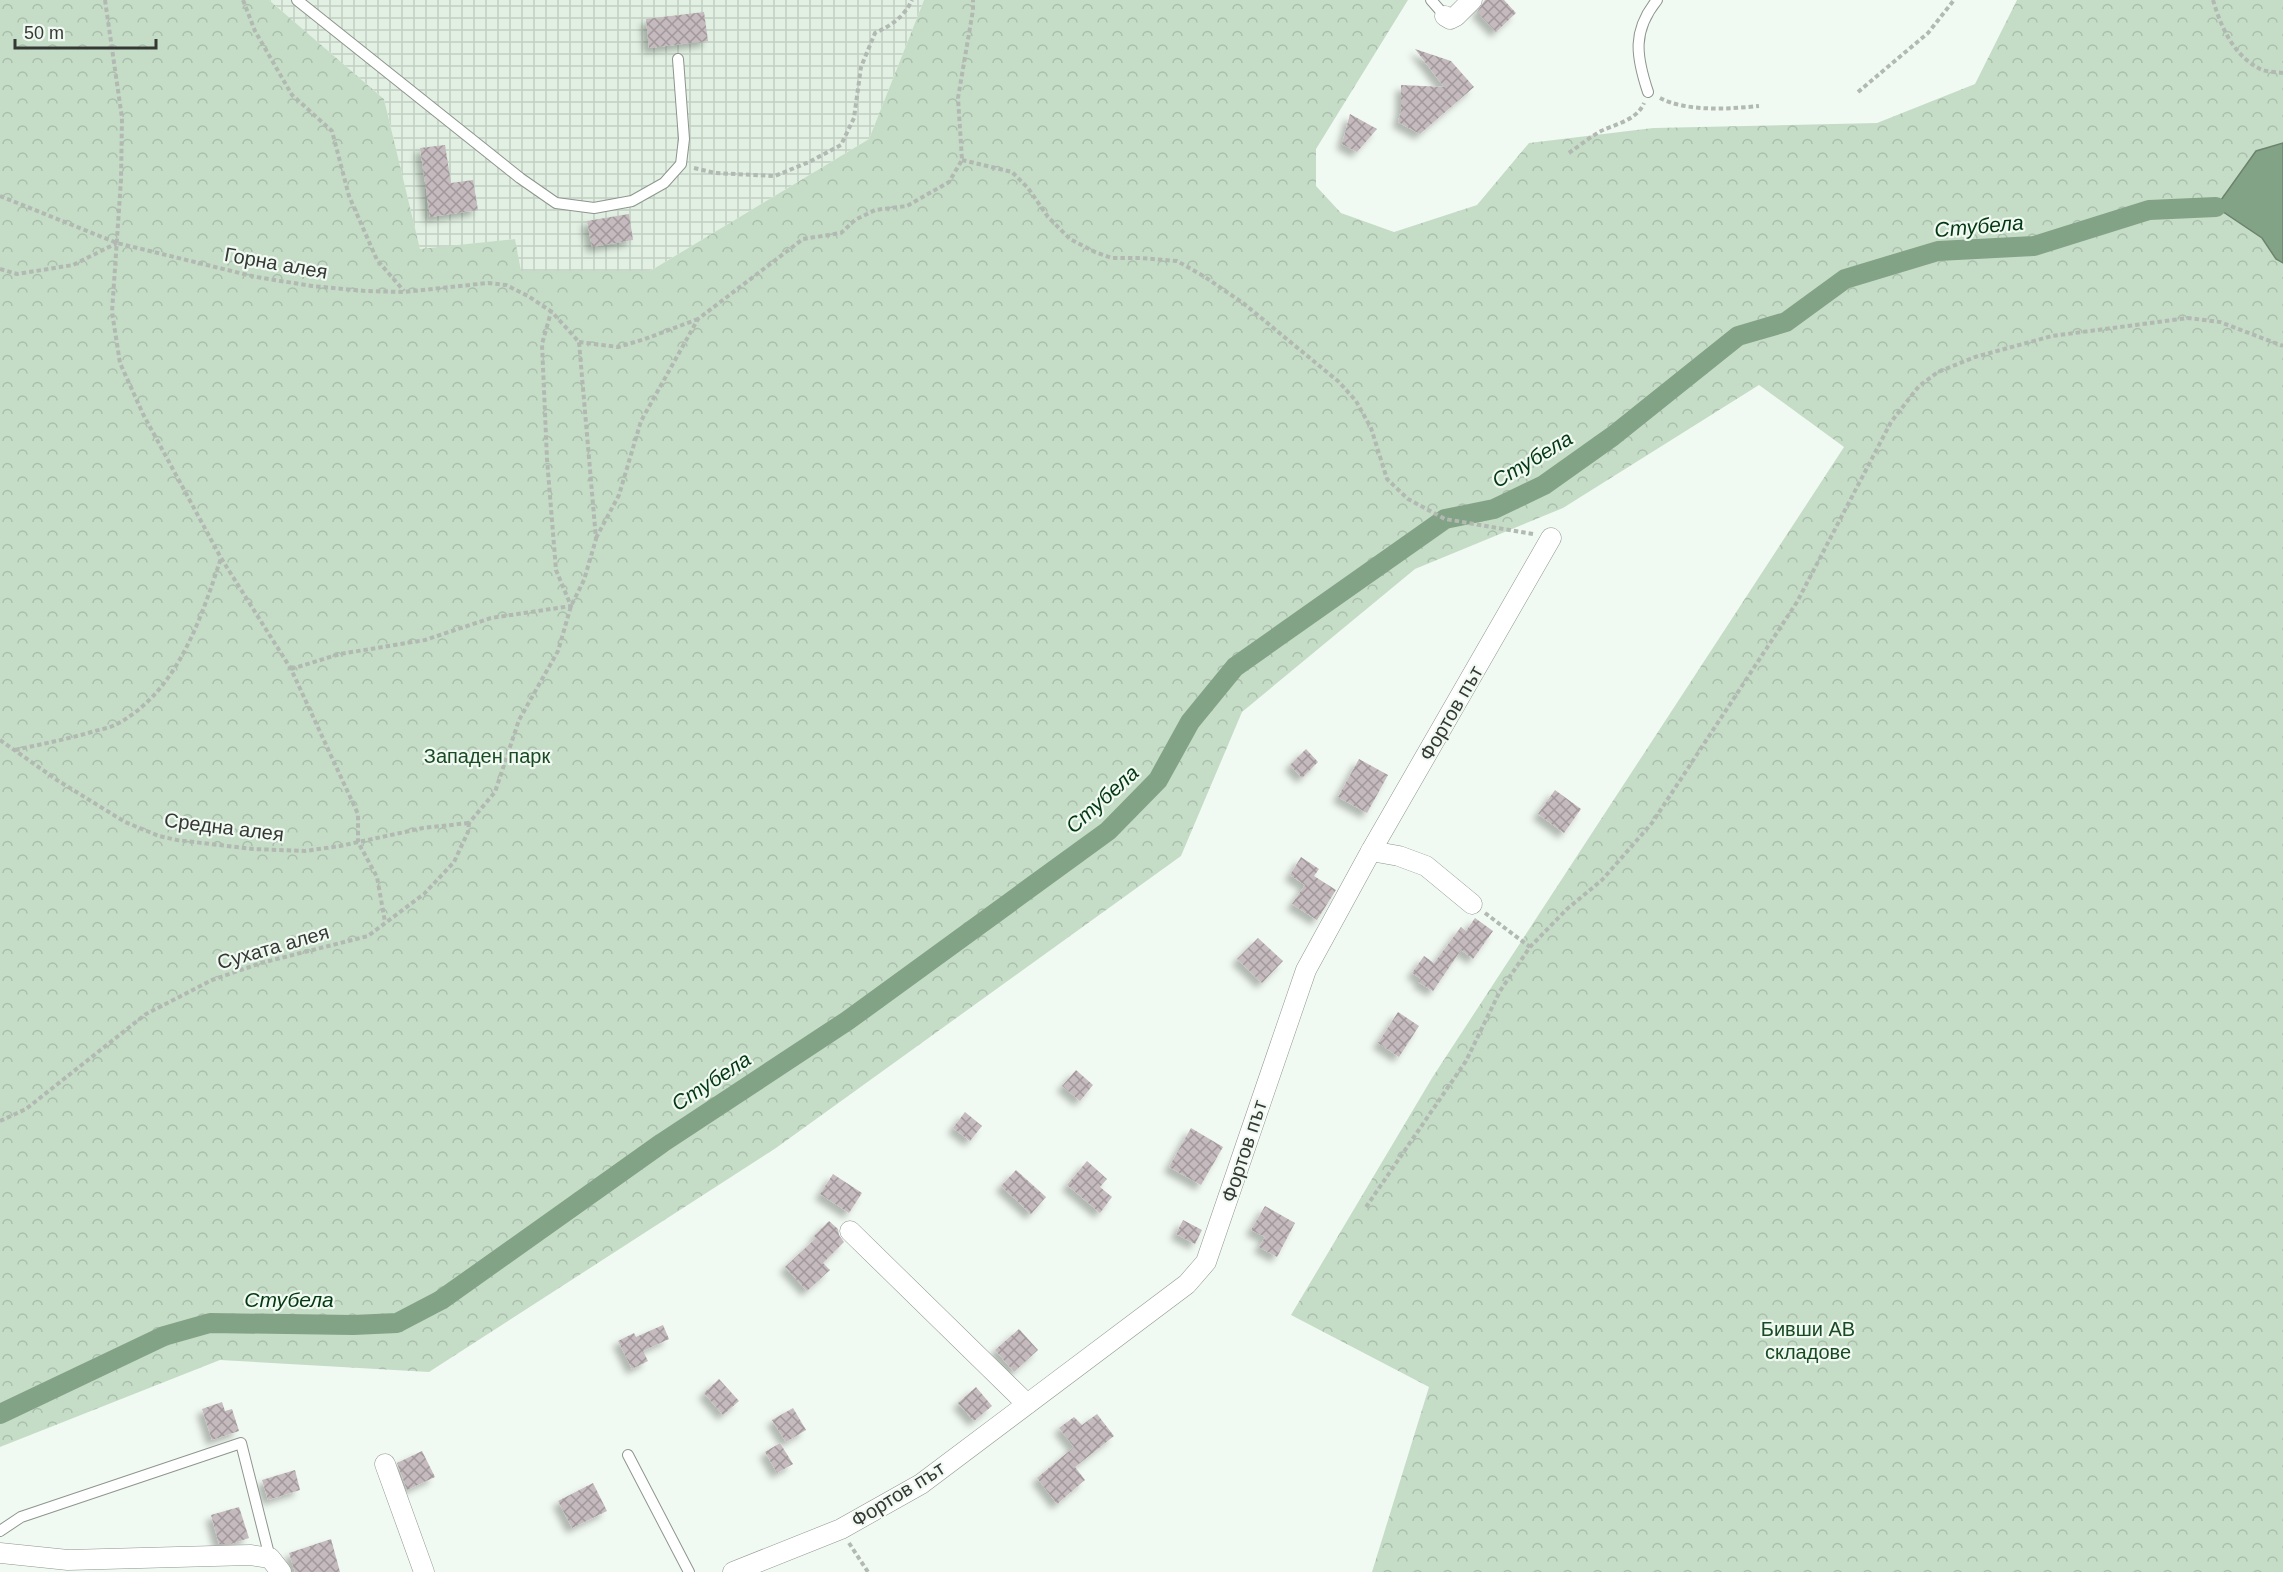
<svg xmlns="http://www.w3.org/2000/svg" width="2283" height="1572" viewBox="0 0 2283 1572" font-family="Arial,sans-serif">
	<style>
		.industrial { fill: url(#industrial-grid) }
		.forest { fill: url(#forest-crowns) }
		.water { fill: #83a386; stroke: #6c836e; stroke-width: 1.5 }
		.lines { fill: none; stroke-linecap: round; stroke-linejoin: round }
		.canal { stroke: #83a386; stroke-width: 20 }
		.building { fill: url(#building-cross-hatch); filter: url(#shadow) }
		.service-casing { stroke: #8e958e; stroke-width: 12 }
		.minor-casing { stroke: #8e958e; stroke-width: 21 }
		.path { stroke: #b2b9b3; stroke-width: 4; stroke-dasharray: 4.5 3; stroke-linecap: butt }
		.service { stroke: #fff; stroke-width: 10 }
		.minor { stroke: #fff; stroke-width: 20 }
		.labels { text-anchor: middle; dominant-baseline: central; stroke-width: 4.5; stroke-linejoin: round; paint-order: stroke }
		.street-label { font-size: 20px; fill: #353835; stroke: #f1faf2 }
		.park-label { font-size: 20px; fill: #194a23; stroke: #f1faf2 }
		.water-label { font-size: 21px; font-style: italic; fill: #033812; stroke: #f1faf2 }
	</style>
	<defs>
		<pattern id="industrial-grid" width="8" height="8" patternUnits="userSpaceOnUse" patternTransform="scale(1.5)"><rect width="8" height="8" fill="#e1f0e2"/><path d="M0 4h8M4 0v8" fill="none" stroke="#c2cfc2"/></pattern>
		<pattern id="forest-crowns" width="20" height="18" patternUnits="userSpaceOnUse" patternTransform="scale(1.5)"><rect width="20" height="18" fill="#c5ddc7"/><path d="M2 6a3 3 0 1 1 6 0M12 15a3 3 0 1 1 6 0" fill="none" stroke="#aabeac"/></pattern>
		<pattern id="building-cross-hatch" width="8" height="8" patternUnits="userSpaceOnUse" patternTransform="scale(1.5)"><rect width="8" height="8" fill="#c5babe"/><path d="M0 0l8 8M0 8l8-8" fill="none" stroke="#a1989b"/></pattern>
		<filter id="shadow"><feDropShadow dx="-5.5" dy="5.5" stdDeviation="3" flood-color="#0004"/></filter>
	</defs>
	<rect width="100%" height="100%" fill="#f1faf2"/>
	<path class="industrial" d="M269,0H924L869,139L650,271H520L515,239L420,250L384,99Z"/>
	<path class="forest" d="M0,0H269L384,99L420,249L515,239L521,271H650L869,139L924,0H1408L1316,149V186L1341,213L1394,232L1477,205L1529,143L1653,128L1877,123L1975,84L2017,0H2283V1572H1372L1429,1387L1291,1315L1432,1078L1844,447L1759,385L1563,508L1415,569L1242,712L1181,856L776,1148L429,1372L220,1360L0,1447Z"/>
	<path class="water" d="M2283,143V263L2276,259L2262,238L2216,207L2256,151Z"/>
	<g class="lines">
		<path class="canal" d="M0,1414L164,1336L210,1323L353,1325L397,1323L441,1300L662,1143L847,1021L1108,831L1158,780L1190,722L1235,667L1445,519L1494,509L1544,485L1613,436L1738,336L1786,322L1845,279L1938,251L2034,246L2149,210L2216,207"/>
	</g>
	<g class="building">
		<path d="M1485,0H1504L1516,13L1496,32L1477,12Z"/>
		<path d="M704,12L708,41L649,48L646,19Z"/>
		<path d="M1415,49L1451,61L1474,87L1420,134L1398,122L1401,110V85L1444,87Z"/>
		<path d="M1350,114L1377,129L1357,152L1342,144Z"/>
		<path d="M445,145L451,183L473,180L478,210L430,217L420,148Z"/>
		<path d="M629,214L633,240L592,247L587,221Z"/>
		<path d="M1306,749L1318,762L1302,778L1290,765Z"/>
		<path d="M1359,759L1388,775L1367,813L1338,797Z"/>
		<path d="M1555,790L1581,809L1564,833L1538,814Z"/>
		<path d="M1301,857L1319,869L1314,876L1336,890L1317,920L1292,904L1305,885L1290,875Z"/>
		<path d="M1475,918L1493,931L1473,959L1461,950L1433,991L1418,982L1421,979L1412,973L1424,956L1434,963L1461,927L1466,931Z"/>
		<path d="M1258,938L1283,961L1262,983L1237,959Z"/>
		<path d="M1398,1012L1419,1026L1399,1057L1378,1043Z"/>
		<path d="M1076,1070L1093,1085L1080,1101L1062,1086Z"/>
		<path d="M965,1112L982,1126L970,1141L953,1128Z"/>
		<path d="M1191,1128L1223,1147L1201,1185L1169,1167Z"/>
		<path d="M1087,1161L1107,1179L1100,1187L1112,1197L1100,1213L1067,1185Z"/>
		<path d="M1016,1170L1046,1197L1031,1214L1001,1186Z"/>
		<path d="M833,1174L862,1193L849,1213L820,1194Z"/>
		<path d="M1265,1206L1295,1223L1277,1257L1259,1247L1265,1237L1251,1230Z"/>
		<path d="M1183,1220L1202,1230L1195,1244L1176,1234Z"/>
		<path d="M829,1221L838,1229L839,1235L844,1242L823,1263L830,1270L807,1291L785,1267L816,1238L814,1236Z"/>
		<path d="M663,1325L669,1339L643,1351L648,1361L632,1369L618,1341L634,1333L636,1337Z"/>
		<path d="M1019,1329L1038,1350L1014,1372L995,1350Z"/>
		<path d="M719,1379L739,1401L723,1415L704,1393Z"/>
		<path d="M976,1387L992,1406L974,1421L958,1403Z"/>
		<path d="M222,1402L225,1411L232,1409L239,1431L212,1440L202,1409Z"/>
		<path d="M793,1408L806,1430L786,1442L772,1420Z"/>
		<path d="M1097,1414L1114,1436L1075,1467L1085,1480L1057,1504L1037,1478L1074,1447L1059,1428L1074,1417L1082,1425Z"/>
		<path d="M780,1443L793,1464L777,1473L765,1452Z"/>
		<path d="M422,1451L435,1477L407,1490L397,1463Z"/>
		<path d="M295,1470L300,1490L268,1500L262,1480Z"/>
		<path d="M593,1483L607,1511L572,1528L558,1501Z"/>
		<path d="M239,1507L249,1538L231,1544H219L211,1515Z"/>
		<path d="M331,1539L340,1572H295L289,1553Z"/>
	</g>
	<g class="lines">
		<g class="service-casing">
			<g id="service">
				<path d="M297,0L520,178L556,203L594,208L632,201L664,183L681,164L684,139L678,59"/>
				<path d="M1431,0L1445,16"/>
				<path d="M1648,92C1636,56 1632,31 1657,0"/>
				<path d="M628,1455L689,1572"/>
				<path d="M0,1531L21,1517L241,1443L270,1558"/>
			</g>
		</g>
		<g class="minor-casing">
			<g id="minor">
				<path d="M1445,16L1450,19L1456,16L1472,0"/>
				<path d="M1371,851L1399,856L1426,866L1472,904"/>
				<path d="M850,1231L1027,1404"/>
				<path d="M385,1464L424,1572"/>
				<path d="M0,1553L68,1560L250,1555L270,1558L281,1572"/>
				<path d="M733,1572L841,1529L921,1484L1187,1284L1206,1262L1306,970L1371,851L1551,538"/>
			</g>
		</g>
		<g class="path">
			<path d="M105,0L122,118L121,180L112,312L120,363L143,414L221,558L291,669L358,814V842L377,877L385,922"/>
			<path d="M243,0L255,31L292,95L332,131L349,196L377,260L404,291"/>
			<path d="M2213,0C2221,27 2233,55 2260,69C2266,72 2276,72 2283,73"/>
			<path d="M1858,92L1928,33L1954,0"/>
			<path d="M1660,98C1686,112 1731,109 1759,106"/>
			<path d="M1569,153C1579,146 1590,137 1601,131C1616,124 1637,120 1644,103"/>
			<path d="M962,160L1012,172L1028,188L1048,217L1070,239L1095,252L1112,258H1141L1177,261L1205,277L1243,303L1339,382L1356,401L1371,428L1387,479L1408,499L1445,519L1533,534"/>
			<path d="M694,168L715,173L775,176L809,162L841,145L854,118L861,67L875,33C892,25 904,17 912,0"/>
			<path d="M0,196L117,243L256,277L312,286L365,291L404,292L488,283L506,285L528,296L552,312L579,342L596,539L584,580L571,606L558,651L519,720L495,792L469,823"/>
			<path d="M0,269L17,274L73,265L117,243"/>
			<path d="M579,342L618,347L645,339L698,319"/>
			<path d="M596,538L619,495L641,421L698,319L803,239L841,233L855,220L875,210L907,206L949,182L962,160L958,98L973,10V0"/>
			<path d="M291,669L340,654L425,640L491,618L571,606L556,570L547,459L542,344L551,312"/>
			<path d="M0,740L57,780L125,822L159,836L177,840L253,849L305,851L340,846L423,828L469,823"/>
			<path d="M15,750C42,744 68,739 95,731C102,729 110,728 117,724C177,692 201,619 221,558"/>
			<path d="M1485,913L1530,947"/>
			<path d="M0,1121L26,1109L146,1014L212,980L261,963L368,936L424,894L454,862L468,832L469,823"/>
			<path d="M1366,1207L1466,1061L1500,991L1530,947L1567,909L1602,880L1652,823L1797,602L1891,422L1919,386L1938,372L1975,357L2052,336L2188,318L2220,322L2283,346"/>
			<path d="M849,1543L868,1572"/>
		</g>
		<use href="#service" class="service"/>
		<use href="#minor" class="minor"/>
	</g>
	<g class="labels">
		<g class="street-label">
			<text transform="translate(276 263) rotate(10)">Горна алея</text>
			<text transform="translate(1451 713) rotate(-60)">Фортов път</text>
			<text transform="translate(224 827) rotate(7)">Средна алея</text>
			<text transform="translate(273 947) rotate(-16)">Сухата алея</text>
			<text transform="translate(1244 1151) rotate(-72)">Фортов път</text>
			<text transform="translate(898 1494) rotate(-32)">Фортов път</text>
		</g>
		<g class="park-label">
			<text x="487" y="756">Западен парк</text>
			<text x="1808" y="1329">Бивши АВ<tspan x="1808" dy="23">складове</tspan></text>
		</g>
		<g class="water-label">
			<text transform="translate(1979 226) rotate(-5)">Стубела</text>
			<text transform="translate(1532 459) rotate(-31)">Стубела</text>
			<text transform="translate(1102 799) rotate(-42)">Стубела</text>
			<text transform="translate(711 1081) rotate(-33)">Стубела</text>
			<text x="289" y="1299">Стубела</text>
		</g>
	</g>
	<path d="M15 39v9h141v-9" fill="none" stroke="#353835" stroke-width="3"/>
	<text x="24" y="39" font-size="18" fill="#353835" stroke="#f1faf2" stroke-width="4.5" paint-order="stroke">50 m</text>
</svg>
